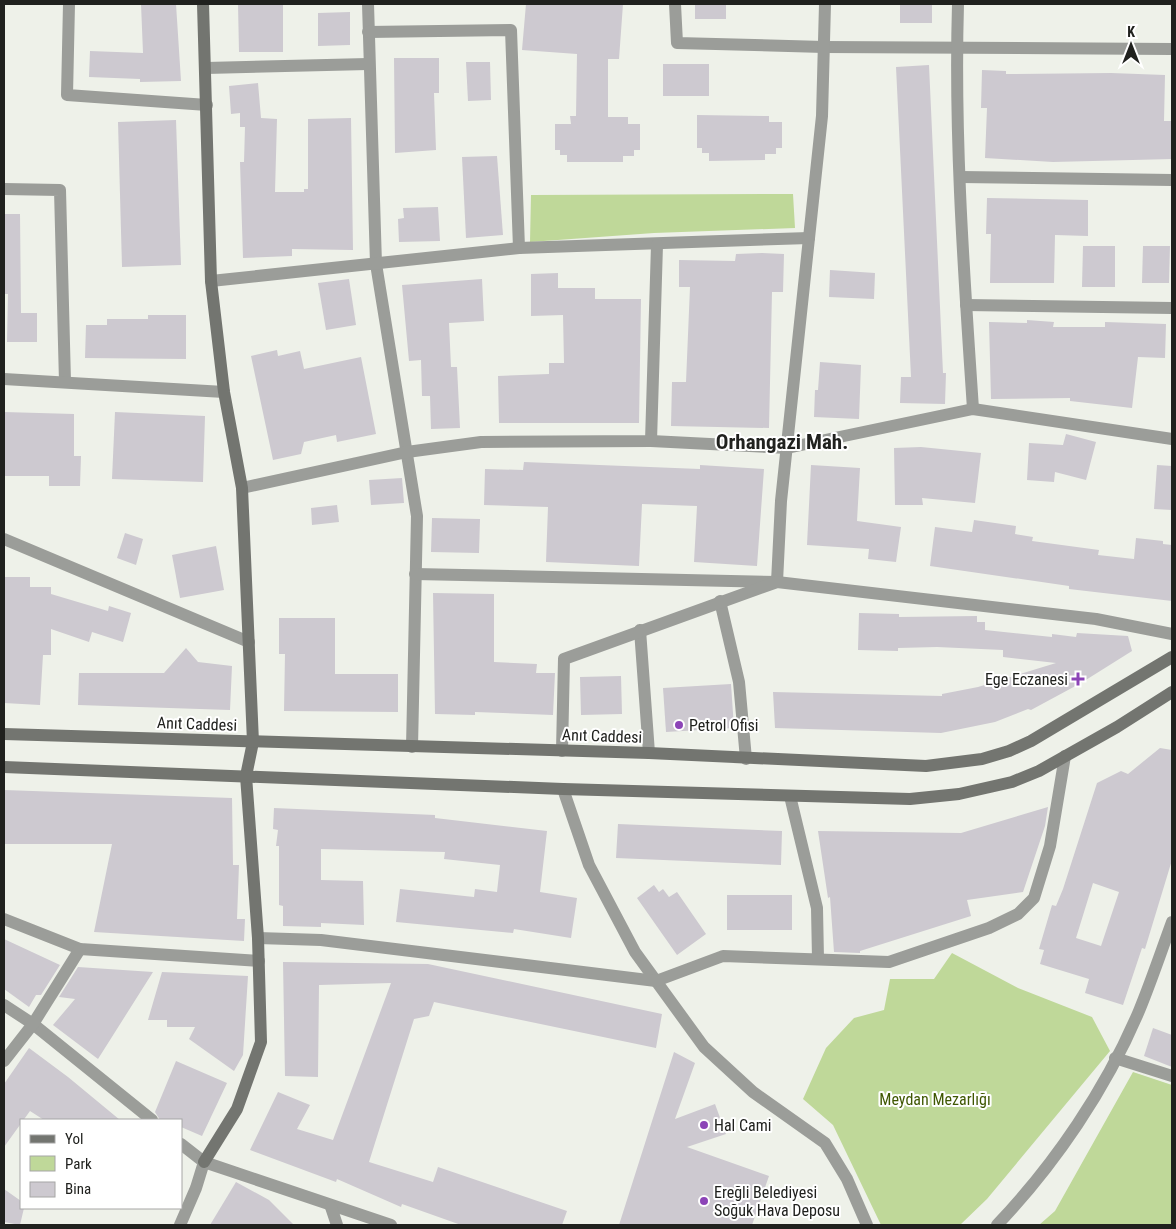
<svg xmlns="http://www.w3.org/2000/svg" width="1176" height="1229" viewBox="0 0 1176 1229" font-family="'Roboto Condensed',sans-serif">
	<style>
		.green { fill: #bfd899 }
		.building { fill: #cdc9d0; fill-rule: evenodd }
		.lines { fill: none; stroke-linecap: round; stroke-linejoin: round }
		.street { stroke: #9b9d99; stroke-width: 12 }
		.secondary { stroke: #737570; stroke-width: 12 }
		.poi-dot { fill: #8c44b7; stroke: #fff; stroke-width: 2 }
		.labels { text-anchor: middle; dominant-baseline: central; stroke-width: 4; stroke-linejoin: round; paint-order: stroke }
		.poi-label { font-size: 16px; fill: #20211e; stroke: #fff; text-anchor: start }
		.street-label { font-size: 16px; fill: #20211e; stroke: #fff }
		.park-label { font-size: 16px; fill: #3f5702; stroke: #fff }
		.district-label { font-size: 21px; font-weight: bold; fill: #20211e; stroke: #fff }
	</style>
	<rect width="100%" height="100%" fill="#eef1e9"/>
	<g class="green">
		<path d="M793,194L795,228L654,233L530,242L531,195Z"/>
		<path d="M952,953L1018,988L1092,1017L1110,1051L987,1199L960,1225H881L833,1125L803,1099L826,1048L854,1018L884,1010L890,979H934Z"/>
		<path d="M1133,1072L1172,1085V1225H1039L1055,1211Z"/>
	</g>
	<g class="building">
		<path d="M141,4H176L181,81L140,82V79L89,77L90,51L143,53Z"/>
		<path d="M238,4H283V52H239Z"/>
		<path d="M526,4H623L619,59H608V117H628V124H640V150H634V156H623V162H567V155H560V150H555V124H571L570,116H576L577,54L522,50Z"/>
		<rect x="695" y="4" width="31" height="15"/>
		<rect x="900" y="4" width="32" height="19"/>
		<path d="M350,12V45L318,46V13Z"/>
		<path d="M394,58H439V93H434L436,150L395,153Z"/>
		<path d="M466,62H490L491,100L468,101Z"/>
		<rect x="663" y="64" width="46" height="32"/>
		<path d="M929,65L943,373H946L945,404L900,403L901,377H911L896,67Z"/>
		<path d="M982,70L1006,71V74L1111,73L1165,75L1164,121H1172V159L1053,162L985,158L987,108H981Z"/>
		<path d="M258,83L261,118L277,119L275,192H304V189H308V119L351,118L353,250L292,249V256L243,258L240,162H244L245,127H240V113L231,114L229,86Z"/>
		<path d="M697,115L769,116V122H782V148H776V154H765V160L709,161V153H702V148H697Z"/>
		<path d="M176,120L181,265L122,267L118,122Z"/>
		<path d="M497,156L503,235L466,238L462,157Z"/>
		<path d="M987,198L1088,200V236L1055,235L1054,283H990L991,234H986Z"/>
		<path d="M438,207L440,241L399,242L398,219L404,218L403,208Z"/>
		<path d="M4,214H20L21,313H37V342H7L8,294H4Z"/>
		<path d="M1083,246H1115V287H1082Z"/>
		<path d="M1143,246H1170L1169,283H1142Z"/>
		<path d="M762,253L784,254L783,292H772L769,428L671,426L672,382H686L690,287H679V260L735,261L736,254Z"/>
		<path d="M830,270L875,273L874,299L829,297Z"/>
		<path d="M558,273V288H595V299H641L639,423H499L498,376L549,374V363H564L563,315L531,316V274Z"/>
		<path d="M349,279L356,325L326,330L318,283Z"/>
		<path d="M482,279L484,321L449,323L451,367H457L460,428L431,429L430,396H422L421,360L409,361L402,285Z"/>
		<path d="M148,315H186V359L85,358L86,325H107V319H148Z"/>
		<path d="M1027,320L1054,322L1053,327H1105V322L1166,324L1165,358L1138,357L1132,408L1070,401V398L991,399L989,322L1027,323Z"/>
		<path d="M277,350L278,356L300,351L304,369L361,357L376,434L337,442L336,435L304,442L301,454L273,460L251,356Z"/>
		<path d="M820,362L861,365L859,419L814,417L815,390H818Z"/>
		<path d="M4,412L74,414V456H81L80,486H49V476H4Z"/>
		<path d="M115,412L205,416L203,482L112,479Z"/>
		<path d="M1066,434L1096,442L1086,480L1055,472L1054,482L1027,480L1029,443L1063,445Z"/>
		<path d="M921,447L981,453L975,503L922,498L923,505H895L894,448Z"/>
		<path d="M524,462L700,469V465L764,469L757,566L694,562L697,506L642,504L639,566L546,562L548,507L484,505L485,469L523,470Z"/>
		<path d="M811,465L860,468L857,521L901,527L896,562L868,559L869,549L807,545Z"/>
		<path d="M1157,465L1172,466V510L1154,509Z"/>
		<path d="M402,478L404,503L371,505L369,480Z"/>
		<path d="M337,505L339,522L312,525L311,508Z"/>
		<path d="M432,518L480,519L479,553L431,552Z"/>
		<path d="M974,520L1016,526L1015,534L1033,537L1032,541L1099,550L1098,555L1134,559L1136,538L1163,541V544L1172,545V601L1069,589V586L930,566L935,527L972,532Z"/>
		<path d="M125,533L143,539L136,565L117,558Z"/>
		<path d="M216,546L224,590L180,598L172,555Z"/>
		<path d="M4,577H30V587H51V594L108,611L109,606L131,613L123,642L92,632L89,642L51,629V655H43L40,705L4,703Z"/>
		<path d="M433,593L494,594V662L537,664L536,673H555L553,715L475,712V715L435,714Z"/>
		<path d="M859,613L899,614V617L977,616V622H985V630L1052,637V634L1076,637L1077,633L1128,636L1132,651L1081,683L1031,710L1028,709L995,722L941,733L775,728L773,692L942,696V694L978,687L1056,663L1003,657V650L937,647L898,648V651L858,650Z"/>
		<path d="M279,618H335V674H398V712L284,711L285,654H279Z"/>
		<path d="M186,648L198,662L232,666L230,710L78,705L79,673H164Z"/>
		<path d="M621,676L622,714L581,715L580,677Z"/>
		<path d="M731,684L734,728L666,732L663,688Z"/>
		<path d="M1160,748L1172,750V860L1145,949L1142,948L1123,1005L1085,993L1089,979L1040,964L1044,950L1039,949L1052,905L1056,906L1063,889L1097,783L1121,771L1128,774ZM1093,883L1119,892L1101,946L1076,938Z"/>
		<path d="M4,790L232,798L233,865H239L237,919H245L244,941L94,932L112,844H4Z"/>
		<path d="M1048,807L1045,826L1023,892L967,900L971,916L860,951V953L834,952L830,897L828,898L818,831L961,833Z"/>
		<path d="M274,808L435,815V818L547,831L540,892L577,898L571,938L514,929L513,933L396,922L400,889L474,897L475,889L497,892L500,865L444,859L445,852L321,849V880L363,881L364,925L321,923V927L283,926V906L279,905V846H276L278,830L273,829Z"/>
		<path d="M618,824L782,831L781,865L616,858Z"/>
		<path d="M654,885L659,892L663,889L669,897L677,892L706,934L677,955L637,898Z"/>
		<rect x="727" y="895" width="65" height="35"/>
		<path d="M4,939L60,965L41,995H36L29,1007L4,989Z"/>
		<path d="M283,962L428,964L662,1014L656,1048L434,1002L429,1016L414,1019L369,1162L433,1182L438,1167L567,1211L562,1225H461L402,1204L401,1207L337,1179L336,1182L250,1150L278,1092L310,1105L297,1129L333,1140L391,983L319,985L318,1077L285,1076Z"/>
		<path d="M78,967L153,972L98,1059L53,1025L75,999L59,997Z"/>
		<path d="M162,972L248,976L243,1055L234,1071L189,1039L195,1027H167V1020H148Z"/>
		<path d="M1153,1028L1172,1035V1067L1144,1056Z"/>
		<path d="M29,1048L68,1077L120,1120H44L30,1111L4,1147V1084Z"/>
		<path d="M674,1052L695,1063L675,1119L715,1104L726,1134L687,1147L769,1176L752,1225H619Z"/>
		<path d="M176,1061L227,1083L202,1136L181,1127V1120H160L155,1112Z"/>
		<path d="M236,1182L269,1200L294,1225H210Z"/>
		<path d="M4,1189L21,1201V1208H24L20,1225L4,1222Z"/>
	</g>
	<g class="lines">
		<g class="street">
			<path d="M69,4L67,95L207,105"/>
			<path d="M368,4L376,264L417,516L412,747"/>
			<path d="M675,4L677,43L824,47L1172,49"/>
			<path d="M958,4C954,138 964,274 973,409"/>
			<path d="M368,32L511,30L519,248"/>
			<path d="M206,68L368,64"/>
			<path d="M961,177L1172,180"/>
			<path d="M4,189L60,190L65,382"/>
			<path d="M211,281L519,248L809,238"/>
			<path d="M966,305L1172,308"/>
			<path d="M4,379L224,392"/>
			<path d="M651,441L787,448L973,409L1172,439"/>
			<path d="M242,488L407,452L481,442L651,441L657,245"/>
			<path d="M4,539L249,642"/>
			<path d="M415,574L777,582L781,501L822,116L825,4"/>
			<path d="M720,601L739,682L746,759"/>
			<path d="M640,630L649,753"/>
			<path d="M562,751L564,659L777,582L1096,619L1172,634"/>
			<path d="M563,789L589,865L635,952L704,1047L753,1092L825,1143L847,1179L867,1225"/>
			<path d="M790,796L817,908L818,959"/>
			<path d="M4,919L80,949L259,961"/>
			<path d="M258,938L321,940L656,981L723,956L889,962L989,928L1018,914L1034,898L1050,846L1065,756"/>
			<path d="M4,1005L33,1024L152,1120"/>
			<path d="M1115,1058L1172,1076"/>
			<path d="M4,1061L33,1024L80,949"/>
			<path d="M181,1144L204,1162L391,1225"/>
			<path d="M331,1207L337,1225"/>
			<path d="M180,1225L196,1188L204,1162"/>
			<path d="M997,1225C1055,1164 1106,1089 1139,1011C1151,982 1161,952 1172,922"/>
		</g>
		<g class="secondary">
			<path d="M203,4L211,281L224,392L242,488L253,742L246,776L258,938L261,1042L237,1109L204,1162"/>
			<path d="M4,734L649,753L926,766L982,759L1009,751L1031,741L1172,657"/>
			<path d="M4,767L563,789L910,799L959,794L1012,782L1039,771L1117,727L1172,692"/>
		</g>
	</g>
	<g class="poi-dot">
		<path d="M1075.5 671.5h5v5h5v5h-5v5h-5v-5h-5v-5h5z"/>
		<circle cx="679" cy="725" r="5"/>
		<circle cx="704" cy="1125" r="5"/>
		<circle cx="704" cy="1201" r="5"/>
	</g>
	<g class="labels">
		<g class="poi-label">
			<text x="1068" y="679" text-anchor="end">Ege Eczanesi</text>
			<text x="689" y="725">Petrol Ofisi</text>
			<text x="714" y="1125">Hal Cami</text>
			<text x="714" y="1192">Ereğli Belediyesi<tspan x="714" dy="18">Soğuk Hava Deposu</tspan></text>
		</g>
		<g class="street-label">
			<text transform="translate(197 724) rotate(2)">Anıt Caddesi</text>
			<text transform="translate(602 736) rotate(2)">Anıt Caddesi</text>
		</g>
		<g class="park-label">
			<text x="935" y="1099">Meydan Mezarlığı</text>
		</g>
		<g class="district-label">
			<text x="782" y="442">Orhangazi Mah.</text>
		</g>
	</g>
	<rect width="1176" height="1229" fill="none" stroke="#20211e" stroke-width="10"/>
	<rect x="20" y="1119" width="162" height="90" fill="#ffffff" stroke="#a6a6a5"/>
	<rect x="30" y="1135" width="25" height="8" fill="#737570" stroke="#a6a6a5"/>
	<text x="65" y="1144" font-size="15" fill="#20211e">Yol</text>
	<rect x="30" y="1156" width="25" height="15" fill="#bfd899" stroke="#a6a6a5"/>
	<text x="65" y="1169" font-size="15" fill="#20211e">Park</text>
	<rect x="30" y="1182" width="25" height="15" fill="#cdc9d0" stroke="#a6a6a5"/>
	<text x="65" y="1194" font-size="15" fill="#20211e">Bina</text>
	<g transform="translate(1131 45)" stroke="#ffffff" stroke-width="4" paint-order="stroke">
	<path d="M0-4L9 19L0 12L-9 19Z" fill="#20211e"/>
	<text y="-8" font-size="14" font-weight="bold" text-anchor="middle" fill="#20211e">K</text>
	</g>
</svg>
